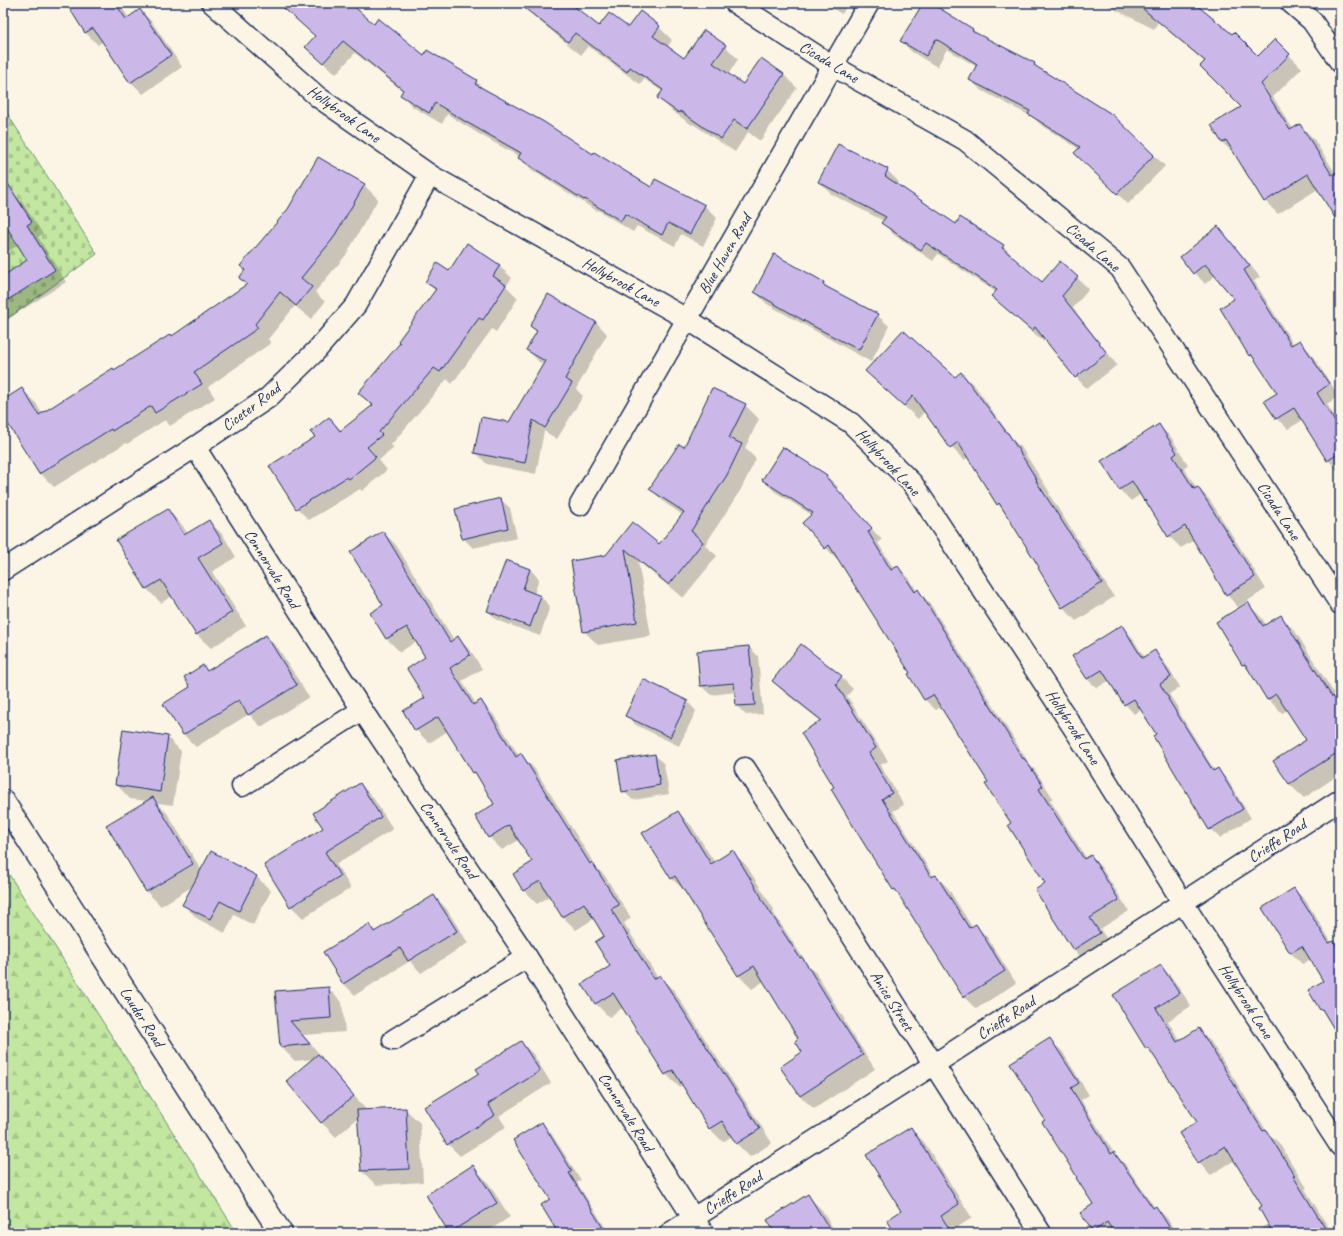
<svg xmlns="http://www.w3.org/2000/svg" width="1343" height="1236" viewBox="0 0 1343 1236" font-family="Caveat,sans-serif">
	<style>
		.forest { fill: url(#forest-firs); stroke: #6f8a7f }
		.cemetery { fill: url(#cemetery-stones); stroke: #6f8a7f }
		.shadow { fill: #0003 }
		.building { fill: #cbb8e8; stroke: #1b2f5e }
		.lines { fill: none; stroke-linecap: round; stroke-linejoin: round }
		.street-casing { stroke: #1b2f5e; stroke-width: 23 }
		.secondary-casing { stroke: #1b2f5e; stroke-width: 25 }
		.street { stroke: #fcf5e5; stroke-width: 20 }
		.secondary { stroke: #fcf5e5; stroke-width: 22 }
		.labels { text-anchor: middle; dominant-baseline: central; stroke-width: 3.5; stroke-linejoin: round; paint-order: stroke }
		.street-label { font-size: 16px; fill: #1b2f5e; stroke: #fcf5e5 }
	</style>
	<defs>
		<pattern id="forest-firs" width="22" height="20" patternUnits="userSpaceOnUse"><rect width="22" height="20" fill="#c3e6a0"/><path d="M5 1l3.5 6h-7zM16 11l3.5 6h-7z" fill="#a7c68c"/></pattern>
		<pattern id="cemetery-stones" width="16" height="16" patternUnits="userSpaceOnUse"><rect width="16" height="16" fill="#c3e6a0"/><path d="M2 7V4a2 2 0 0 1 4 0v3zM10 15v-3a2 2 0 0 1 4 0v3z" fill="#a7c68c"/></pattern>
	</defs>
	<rect width="100%" height="100%" fill="#fcf5e5"/>
	<filter id="ink" filterUnits="userSpaceOnUse"><feTurbulence type="fractalNoise" baseFrequency=".025" numOctaves="2"/><feDisplacementMap in="SourceGraphic" scale="8" xChannelSelector="R" yChannelSelector="G"/><feConvolveMatrix kernelMatrix="1 2 1 2 8 2 1 2 1" color-interpolation-filters="sRGB"/></filter>
	<g filter="url(#ink)">
		<path class="forest" d="M3,865L237,1233H3Z"/>
		<path class="cemetery" d="M3,107L97,254L3,322Z"/>
		<g class="shadow">
			<path d="M67,3H119L129,18L140,10L152,22L182,67L143,94L131,82L103,41L98,45L86,33Z"/>
			<path d="M291,3H356L353,7L374,26L424,57L476,81L486,91L651,189L655,181L705,206L717,218L703,246L681,234L675,246L637,226L633,232L598,210L597,211L532,170L520,157L479,134L447,114L442,124L413,107L401,94L403,91L355,53L336,74L319,59L316,37Z"/>
			<path d="M520,3H583L577,10L599,28H628L640,12L659,27L672,40L667,48L685,60L704,31L725,46L738,59L728,75L743,86L761,60L784,75L797,88L760,141L748,132L735,152L693,124L692,125L672,111L659,98L663,92L644,79L640,84L588,46L581,55L538,20Z"/>
			<path d="M822,3H848L842,14Z"/>
			<path d="M924,3H929L973,30L977,34L1034,64L1039,69L1112,115L1165,166L1128,204L1086,164L1079,149L1041,125L1034,118L981,90L970,80L977,67L947,49L937,67L912,52L901,41Z"/>
			<path d="M1102,3H1193L1258,57L1275,41L1302,68L1273,97L1293,129L1300,125L1313,138L1336,174L1340,172V224L1318,189L1278,214L1265,201L1235,155L1222,142L1242,107L1205,62L1158,22L1154,29Z"/>
			<path d="M887,170L899,182L897,185L956,225L961,218L1003,246L1015,258L1014,259L1042,283L1060,262L1089,289L1073,308L1117,365L1087,389L1076,377L1046,339L1044,342L1004,307L996,292L938,254L933,261L894,235L883,223L884,221L831,194L820,182Z"/>
			<path d="M364,185L378,199L346,255L315,292L325,302L311,319L295,306L268,339L271,343L208,387L215,398L170,426L165,420L127,444L126,443L54,487L40,473L3,414V401L22,389L36,403L42,414L172,337L248,285L240,278Z"/>
			<path d="M10,190L22,202L43,234L38,237L66,282L3,322V277L29,261L19,245L3,254V194Z"/>
			<path d="M1218,228L1228,238L1260,277L1254,281L1294,345L1300,341L1310,352L1339,396L1327,404L1340,425V476L1334,466L1328,460L1303,420L1288,429L1277,419L1266,401L1278,393L1259,364L1250,355L1236,299L1216,275L1205,284L1181,257Z"/>
			<path d="M499,266L512,278L506,286L518,298L496,332L492,329L452,384L447,379L391,445L394,448L379,460L387,470L362,491L360,489L309,520L297,508L317,438L329,418L342,431L373,406L359,393L401,343L436,291L426,282L449,272Z"/>
			<path d="M824,283L830,290L877,315L889,326L871,362L767,304L755,292Z"/>
			<path d="M548,296L596,322L607,334L576,389L583,396L557,439L544,431L536,474L487,464L476,453L509,423L544,364L539,362L528,350L537,333L531,326Z"/>
			<path d="M961,373L975,386L1014,441L1021,447L1050,493L1049,494L1114,597L1076,621L1063,607L1041,567L1006,513L998,504L969,457L964,460L951,447L925,411L918,419L880,384L955,378Z"/>
			<path d="M745,405L759,419L745,448L756,459L741,489L705,545L717,556L683,598L638,561L651,636L598,645L584,631L607,556L632,524L659,545L683,515L665,503L651,489L684,448Z"/>
			<path d="M1159,426L1171,437L1188,465L1184,468L1197,489L1198,488L1210,500L1266,589L1238,607L1227,595L1205,561L1207,560L1194,540L1181,548L1169,536L1150,505L1141,494L1131,501L1119,489Z"/>
			<path d="M783,448L827,476L838,487L836,489L882,540L878,543L894,569L898,567L909,578L917,591H918L929,602L1030,765L1035,770L1053,798L1050,800L1087,859L1090,856L1101,867L1129,911L1100,929L1110,944L1084,960L1073,949L1047,883L989,782L942,707L936,710L925,700L909,674L912,673L838,557L837,559L826,548L812,515L774,491L763,480Z"/>
			<path d="M500,499L510,508L517,538L473,548L463,538Z"/>
			<path d="M168,510L182,525L188,534L209,521L223,535L236,557L212,572L246,626L211,648L196,634L172,596L161,603L147,589Z"/>
			<path d="M383,532L396,545L454,640L458,638L471,651L482,669L462,681L476,704L481,702L494,715L519,756L521,755L534,768L597,868L605,876L631,918L624,923L658,978L660,976L673,989L772,1143L750,1157L737,1144L732,1136L723,1142L710,1129L683,1085L679,1087L666,1074L624,1007L609,1017L596,1004L612,967L606,936L595,918L576,930L563,917L550,896L537,904L524,891L514,875L533,863L519,840L502,850L489,837L496,804L480,778L474,772L448,731L429,743L416,730L426,698L427,657L417,641L400,652L387,639L371,613L384,605Z"/>
			<path d="M530,569L539,579L534,594L541,597L550,606L540,636L497,620L488,611Z"/>
			<path d="M1248,604L1262,618L1266,625L1280,616L1295,631L1340,703V774L1304,798L1289,784L1307,740L1288,710L1282,713L1268,699L1251,673L1243,665Z"/>
			<path d="M1122,626L1131,636L1145,658L1154,652L1164,661L1180,687L1169,694L1178,708L1177,709L1215,771L1217,770L1227,779L1251,818L1220,838L1210,829L1157,734L1142,709L1134,714L1125,704L1110,680L1097,688L1087,679Z"/>
			<path d="M266,636L278,648L309,697L261,727L249,714L196,747L184,735L165,704L191,687L203,666L209,672Z"/>
			<path d="M749,647L758,656L763,714L746,715L737,706L736,692L711,695L701,686Z"/>
			<path d="M841,677L853,689L847,696L888,761L880,765L904,805L893,811L934,877L936,876L948,888L972,927L975,925L987,937L1016,983L976,1009L964,997L900,895L894,889L836,787L821,721L785,693L773,681Z"/>
			<path d="M687,701L696,711L679,746L636,725L627,716Z"/>
			<path d="M167,737L181,751L173,805L157,803L167,813L202,871L211,853L257,877L271,891L253,925L234,915L225,933L198,919L184,905L193,886L161,906L147,892L108,826L148,801L130,799L116,784Z"/>
			<path d="M655,755L664,764L669,794L633,800L623,791Z"/>
			<path d="M360,784L372,796L393,829L336,864L351,888L303,918L291,906L324,829Z"/>
			<path d="M678,812L691,825L715,863L733,852L746,865L775,911L773,912L807,964L815,972L845,1020L844,1021L875,1069L814,1109L800,1096L782,1067L804,1053L800,1038L764,981L752,989L739,976L686,891H685L671,878Z"/>
			<path d="M1294,889L1306,901L1332,943L1334,942L1340,948V1037L1309,991L1325,981L1311,959L1302,964L1291,953L1263,909Z"/>
			<path d="M434,896L446,908L468,943L421,973L410,961L355,995L343,983L369,925L376,932Z"/>
			<path d="M1161,966L1173,979L1191,1006L1168,1021L1180,1041L1199,1029L1211,1042L1268,1133L1279,1143L1307,1188L1305,1189L1332,1233H1258L1257,1231L1269,1223L1263,1206L1235,1160L1211,1175L1199,1163L1180,1133L1198,1122L1156,1057L1147,1048Z"/>
			<path d="M328,988L342,1002L345,1032L303,1035L323,1058L321,1059L332,1069L367,1111L405,1109L420,1123L423,1182L376,1185L362,1171L358,1118L336,1137L322,1123L287,1082L313,1059L295,1061L281,1047L276,992Z"/>
			<path d="M1050,1040L1062,1051L1089,1095L1081,1100L1114,1153L1125,1164L1155,1208L1156,1207L1167,1218L1176,1233H1096L1082,1213L1095,1204L1078,1177L1047,1120Z"/>
			<path d="M521,1042L533,1054L551,1083L499,1116L506,1127L460,1156L448,1144L480,1073Z"/>
			<path d="M542,1123L551,1133L581,1180L577,1183L609,1233H560L552,1199Z"/>
			<path d="M911,1129L924,1142L972,1218L953,1230L955,1233H896L902,1211Z"/>
			<path d="M473,1167L487,1181L510,1217L485,1233H451L450,1232Z"/>
			<path d="M808,1196L822,1210L836,1233H776Z"/>
		</g>
		<g class="building">
			<path d="M66,3H115L126,19L140,9L171,55L130,83L93,28L85,33Z"/>
			<path d="M278,3H350L374,24L378,18L424,55L427,50L477,80L475,84L544,122L593,154L594,152L651,187L655,179L705,205L690,234L668,223L662,235L625,214L621,221L585,199L584,200L518,158L521,153L466,122L435,103L429,113L400,95L403,90L343,41L323,63L305,47L315,36Z"/>
			<path d="M518,3H570L599,26L609,13L628,27L640,11L660,26L653,36L684,58L704,30L726,45L713,63L743,84L761,58L784,74L747,129L734,120L721,139L680,111L679,113L657,98L663,90L630,67L627,72L575,33L568,42Z"/>
			<path d="M923,3H931L973,29L972,31L1035,63L1034,65L1113,115L1154,155L1117,194L1074,153L1080,147L1028,114L1030,111L969,80L977,64L936,39L926,56L900,41Z"/>
			<path d="M1136,3H1194L1232,34L1234,32L1258,56L1275,39L1290,54L1261,84L1290,130L1300,124L1332,175L1340,170V226L1308,174L1264,202L1226,140L1222,143L1211,125L1241,107L1200,66L1205,61Z"/>
			<path d="M838,144L888,169L885,176L956,224L960,217L1004,245L1002,248L1042,282L1060,261L1078,277L1062,296L1107,353L1075,378L1035,327L1032,331L991,296L997,290L926,243L921,250L881,223L886,217L818,182Z"/>
			<path d="M318,157L365,184L332,240L301,278L312,287L296,306L280,292L255,324L258,328L194,372L202,384L155,413L151,406L112,431L111,429L39,474L3,416V400L22,388L39,415L113,368L114,370L171,334L172,336L247,284L239,278L245,270L240,266L288,209Z"/>
			<path d="M3,176L32,222L27,225L55,270L3,303V276L27,260L3,221Z"/>
			<path d="M1218,226L1250,266L1244,270L1291,345L1300,340L1329,384L1317,393L1340,430V453L1327,461L1294,408L1276,419L1264,401L1277,393L1251,354L1249,356L1220,308L1234,299L1205,264L1193,274L1180,257Z"/>
			<path d="M467,243L500,265L493,276L506,285L483,320L479,318L440,372L434,368L379,432L382,435L367,447L376,457L349,479L347,477L296,509L269,466L315,437L310,432L329,417L340,431L373,405L358,393L400,343L398,341L436,289L425,282L437,263L449,271Z"/>
			<path d="M774,254L824,282L823,285L878,314L859,350L813,326L754,292Z"/>
			<path d="M548,294L596,322L565,379L572,383L545,428L533,420L525,463L474,453L481,417L509,422L545,361L526,350L537,331L530,326Z"/>
			<path d="M903,330L955,377L961,372L1007,433H1008L1037,480L1036,481L1102,583L1062,608L1038,568L1039,567L999,503L997,505L958,442L950,448L913,396L904,406L865,371Z"/>
			<path d="M712,388L746,404L729,438L742,444L727,475L691,531L703,542L669,585L625,549L637,622L583,632L571,561L606,555L632,522L659,544L684,512L649,489L679,444L684,447Z"/>
			<path d="M1159,424L1177,453L1173,456L1194,489L1198,487L1255,577L1226,595L1185,526L1168,537L1145,500L1144,501L1132,481L1119,490L1101,461Z"/>
			<path d="M783,447L827,475L826,477L872,528L868,532L891,570L898,566L915,592L918,589L1023,759L1024,758L1043,786L1039,789L1084,859L1091,855L1119,900L1090,918L1100,933L1073,950L1035,890L1045,883L1008,825L1011,823L985,784L988,782L933,695L924,700L908,674L910,673L829,545L825,549L802,523L813,513L762,480Z"/>
			<path d="M501,498L508,528L462,539L455,509Z"/>
			<path d="M168,509L184,535L209,520L223,543L198,558L232,612L196,635L161,580L146,589L116,540Z"/>
			<path d="M383,531L450,642L458,636L470,655L450,668L473,705L481,700L516,757L521,753L590,864L592,862L619,905L611,909L654,979L660,975L760,1129L736,1144L722,1121L709,1129L673,1070L665,1075L613,993L595,1004L582,984L610,966L595,942L604,936L584,903L562,917L540,881L523,891L513,874L532,862L509,825L488,838L475,816L494,804L475,772L473,773L438,717L415,731L403,711L425,698L407,669L425,657L407,627L386,639L370,613L383,605L350,552Z"/>
			<path d="M506,560L530,569L523,589L541,596L530,627L487,611Z"/>
			<path d="M1248,602L1263,626L1281,615L1332,697L1333,696L1340,708V751L1289,784L1273,761L1306,740L1276,694L1267,700L1245,664L1242,665L1216,622Z"/>
			<path d="M1122,625L1142,658L1155,650L1171,677L1160,684L1169,699H1168L1213,771L1218,768L1243,809L1209,830L1153,736L1156,734L1134,699L1124,705L1102,670L1087,679L1072,656Z"/>
			<path d="M266,635L297,685L248,715L239,700L183,735L163,704L190,687L184,677L203,665L207,671Z"/>
			<path d="M801,644L842,676L836,684L876,748L869,753L892,793L882,799L931,877L936,875L969,928L976,924L1005,971L963,997L895,889L893,890L858,834L831,789L834,787L801,733L821,720L772,681Z"/>
			<path d="M749,646L755,705L736,706L734,683L700,686L697,651Z"/>
			<path d="M643,679L688,701L670,737L625,716Z"/>
			<path d="M123,729L168,736L160,792L115,785Z"/>
			<path d="M655,754L660,785L622,792L617,760Z"/>
			<path d="M360,783L381,817L325,852L340,876L290,907L264,865L323,828L313,813Z"/>
			<path d="M153,797L193,864L146,892L106,825Z"/>
			<path d="M678,811L711,864L733,850L762,898H761L800,958L802,957L833,1007H832L863,1055L800,1096L780,1067L802,1052L795,1041L798,1038L754,966L738,976L675,876L671,879L642,833Z"/>
			<path d="M211,851L257,876L239,911L220,901L210,919L182,905Z"/>
			<path d="M1294,888L1329,943L1334,941L1340,951V1039L1322,1009L1320,1010L1308,990L1323,981L1302,946L1290,953L1262,908Z"/>
			<path d="M434,895L457,931L408,961L400,948L343,984L323,952L369,924L374,932Z"/>
			<path d="M1161,965L1179,993L1156,1008L1177,1042L1199,1028L1263,1131L1266,1130L1295,1176H1293L1328,1233H1273L1259,1208L1262,1206L1225,1146L1198,1163L1179,1133L1197,1122L1148,1047L1146,1049L1113,995Z"/>
			<path d="M329,987L331,1018L290,1021L310,1044L280,1047L275,991Z"/>
			<path d="M1050,1038L1079,1083L1071,1088L1111,1154L1114,1152L1153,1208L1156,1206L1173,1233H1114L1107,1222L1093,1232L1080,1213L1093,1204L1076,1178L1077,1177L1042,1122L1045,1120L1010,1063Z"/>
			<path d="M521,1041L540,1071L488,1104L495,1115L447,1145L424,1107L479,1073L476,1069Z"/>
			<path d="M318,1054L354,1096L321,1123L286,1081Z"/>
			<path d="M406,1108L409,1169L361,1171L357,1110Z"/>
			<path d="M542,1122L572,1171L569,1173L606,1233H558L541,1205L550,1199L513,1140Z"/>
			<path d="M911,1127L959,1204L941,1216L952,1233H895L887,1220L901,1211L866,1155Z"/>
			<path d="M473,1165L497,1203L449,1233L426,1195Z"/>
			<path d="M808,1194L832,1233H775L767,1220Z"/>
		</g>
		<g class="lines">
			<g class="street-casing">
				<g id="street">
					<path d="M212,3L318,97L430,175L687,319L780,378L851,423L913,484L1078,735L1183,903L1340,1146"/>
					<path d="M735,3L833,66L965,140L1120,268L1340,604"/>
					<path d="M1291,3L1312,21L1340,62"/>
					<path d="M195,447L362,710L527,957L703,1233"/>
					<path d="M580,505L869,3"/>
					<path d="M3,570L195,447L268,398L315,352L356,305L430,175"/>
					<path d="M745,768L1041,1233"/>
					<path d="M242,786L362,710"/>
					<path d="M393,1040L527,957"/>
					<path d="M670,1233L933,1065L1340,800"/>
				</g>
			</g>
			<g class="secondary-casing">
				<path id="secondary" d="M3,801L281,1233"/>
			</g>
			<use href="#street" class="street"/>
			<use href="#secondary" class="secondary"/>
		</g>
	</g>
	<g class="labels">
		<g class="street-label">
			<text transform="translate(829 62) rotate(31)">Cicada Lane</text>
			<text transform="translate(344 114) rotate(36)">Hollybrook Lane</text>
			<text transform="translate(1093 247) rotate(41)">Cicada Lane</text>
			<text transform="translate(725 254) rotate(-60)">Blue Haven Road</text>
			<text transform="translate(621 282) rotate(29)">Hollybrook Lane</text>
			<text transform="translate(251 407) rotate(-37)">Ciceter Road</text>
			<text transform="translate(888 462) rotate(47)">Hollybrook Lane</text>
			<text transform="translate(1279 511) rotate(57)">Cicada Lane</text>
			<text transform="translate(272 569) rotate(58)">Connorvale Road</text>
			<text transform="translate(1073 727) rotate(57)">Hollybrook Lane</text>
			<text transform="translate(449 840) rotate(56)">Connorvale Road</text>
			<text transform="translate(1277 841) rotate(-33)">Crieffe Road</text>
			<text transform="translate(892 1001) rotate(58)">Anice Street</text>
			<text transform="translate(1246 1001) rotate(57)">Hollybrook Lane</text>
			<text transform="translate(142 1017) rotate(57)">Lauder Road</text>
			<text transform="translate(1006 1018) rotate(-33)">Crieffe Road</text>
			<text transform="translate(626 1112) rotate(58)">Connorvale Road</text>
			<text transform="translate(733 1193) rotate(-33)">Crieffe Road</text>
		</g>
	</g>
	<rect width="1343" height="1236" fill="none" stroke="#fcf5e5" stroke-width="16"/>
	<rect x="8" y="8" width="1327" height="1220" fill="none" stroke="#1b2f5e" stroke-width="1.5" filter="url(#ink)"/>
</svg>
